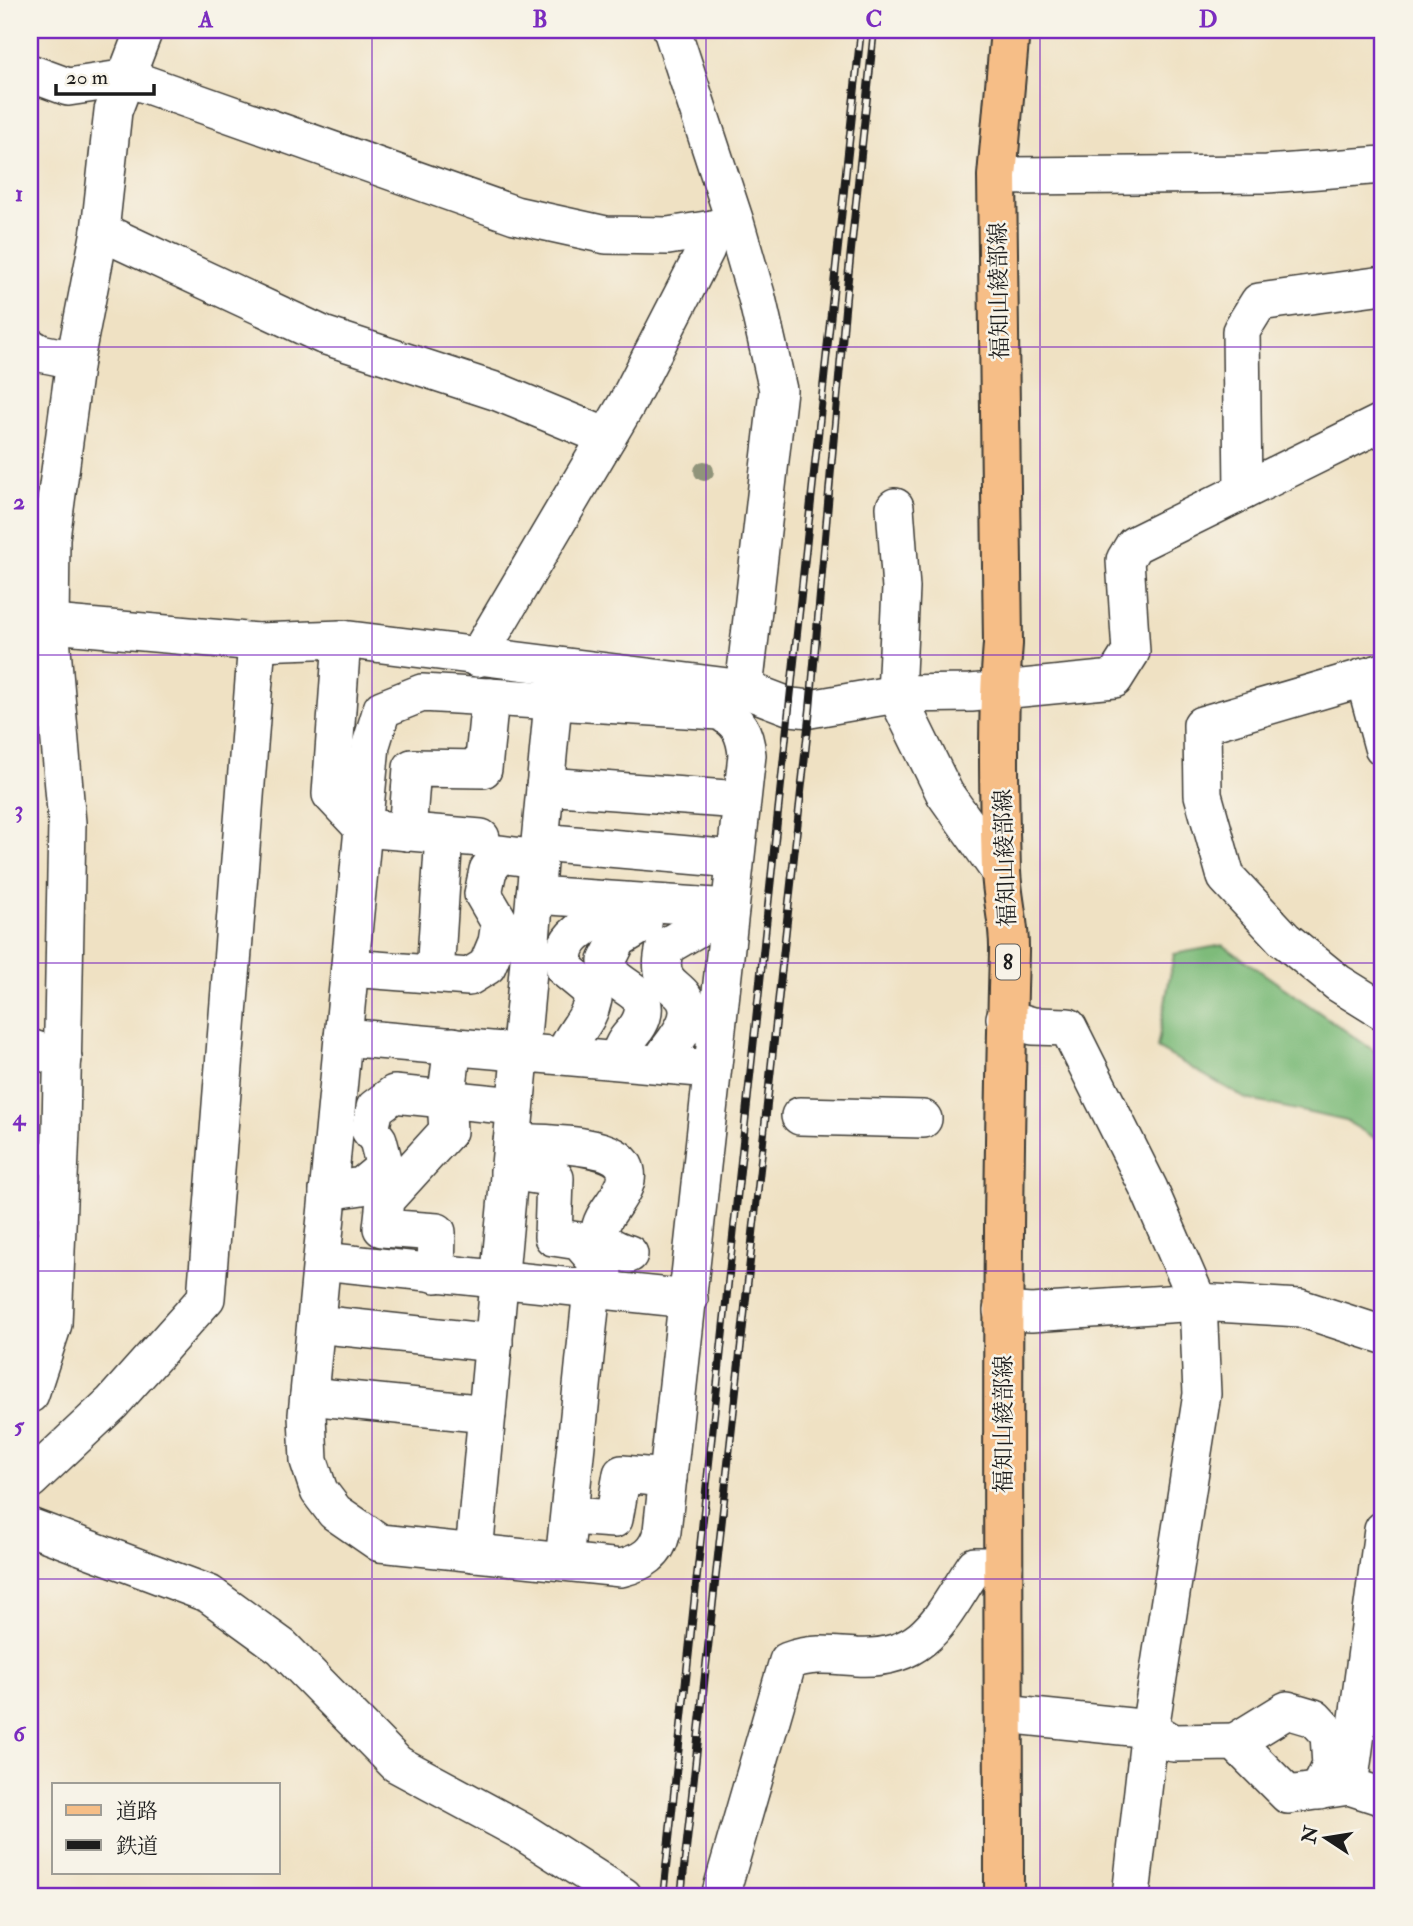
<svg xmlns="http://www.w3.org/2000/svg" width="1413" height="1926" viewBox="0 0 1413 1926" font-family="'IM FELL Double Pica','Noto Serif JP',serif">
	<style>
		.forest { fill: #7ebb7a; stroke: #4d6c4b; stroke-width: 2 }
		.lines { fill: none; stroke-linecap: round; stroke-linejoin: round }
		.minor-casing { stroke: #3c3a35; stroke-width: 40 }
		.major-casing { stroke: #3c3a35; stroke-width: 42 }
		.minor { stroke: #fff; stroke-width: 37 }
		.major { stroke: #f6be87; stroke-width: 38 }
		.rail-casing { stroke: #1c1c1c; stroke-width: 8 }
		.rail { stroke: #f7f3e8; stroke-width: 5; stroke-dasharray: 16; stroke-linecap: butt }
		.tree { fill: #90947a }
		.grid { fill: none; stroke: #7b2cbf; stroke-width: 2; stroke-opacity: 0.55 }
		.labels { text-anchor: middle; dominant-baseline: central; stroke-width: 5; stroke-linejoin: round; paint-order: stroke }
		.shield { fill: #f7f3e8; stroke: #5e5c59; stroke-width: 2 }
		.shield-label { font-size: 21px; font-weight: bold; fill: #1c1c1c }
		.street-label { font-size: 23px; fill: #1c1c1c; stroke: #f7f3e8 }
		.neatline { fill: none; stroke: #7b2cbf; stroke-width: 2.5 }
		.grid-label { font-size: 23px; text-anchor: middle; font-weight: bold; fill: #7b2cbf }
	</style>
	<rect width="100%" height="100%" fill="#f7f3e8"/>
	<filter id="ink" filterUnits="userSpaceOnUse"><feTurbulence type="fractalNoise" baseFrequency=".0143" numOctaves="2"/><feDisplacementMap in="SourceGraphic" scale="14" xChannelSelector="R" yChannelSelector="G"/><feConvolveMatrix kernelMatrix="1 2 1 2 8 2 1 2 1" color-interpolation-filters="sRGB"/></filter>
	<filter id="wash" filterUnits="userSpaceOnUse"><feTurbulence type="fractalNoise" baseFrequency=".00686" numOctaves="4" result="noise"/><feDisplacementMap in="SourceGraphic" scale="28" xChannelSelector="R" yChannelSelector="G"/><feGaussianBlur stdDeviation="1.57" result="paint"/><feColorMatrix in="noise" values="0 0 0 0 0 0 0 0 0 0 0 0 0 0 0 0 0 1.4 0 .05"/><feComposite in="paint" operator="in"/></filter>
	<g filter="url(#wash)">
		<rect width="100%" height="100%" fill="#efe1c3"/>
		<path class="forest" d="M1223,945L1383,1057V1143L1346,1121L1246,1099L1157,1048L1174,954Z"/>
	</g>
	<g filter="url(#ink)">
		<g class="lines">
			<g class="minor-casing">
				<g id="minor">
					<path d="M672,30L735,222L757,298L778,390L744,689"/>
					<path d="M30,73L68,87L128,78L515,215L606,235L668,236L713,229"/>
					<path d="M997,176L1267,174L1383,165"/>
					<path d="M100,231L323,335L498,392L607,437"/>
					<path d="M30,347L40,353L75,360"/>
					<path d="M1243,491L1241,331L1259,302L1383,285"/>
					<path d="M895,507L901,588L896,694L945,794L1001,873"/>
					<path d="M30,622L257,642L342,639L744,689L791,707L810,709L896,694L971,693L1114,679L1131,652L1125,560L1134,545L1383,422"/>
					<path d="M342,639L331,794L363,828L481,838"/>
					<path d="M477,658L626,405L706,249L713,229L731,223"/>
					<path d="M1383,672L1202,725L1203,795L1226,877L1284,939L1338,983L1383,1011"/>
					<path d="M1364,677L1383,747"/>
					<path d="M422,693L719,711C739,721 745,733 747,755L662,1531C657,1554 643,1562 621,1568L380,1543L335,1512L319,1491L309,1461L307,1415L371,745L382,709Z"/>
					<path d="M545,786L741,800"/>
					<path d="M407,832L412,768L483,769L490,697"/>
					<path d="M540,842L734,859"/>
					<path d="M535,895L730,908"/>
					<path d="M350,968L469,977L487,966L497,942L500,923L483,894L488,870L500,854L538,859"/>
					<path d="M435,974L444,835"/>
					<path d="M1005,1018L1033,1026L1068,1027L1149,1189L1198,1302L1202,1394L1150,1729L1131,1896"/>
					<path d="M343,1037L711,1069"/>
					<path d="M30,1048L63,1059"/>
					<path d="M565,1055C572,1032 588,1024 593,999L588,988L565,969C560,940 577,933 598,918L601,900"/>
					<path d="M619,1060C623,1035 636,1036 642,1017C649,993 626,990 613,976C610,973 609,966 607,961L618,939L643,924L646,903"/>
					<path d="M660,1063C668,1047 689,1030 688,1010C686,982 653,992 665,947L696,929L697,906"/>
					<path d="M800,1116L923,1119"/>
					<path d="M512,1142C538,1144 612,1142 624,1166C641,1198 559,1233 629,1254"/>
					<path d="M509,1171L555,1178L553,1237L579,1241L603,1269L602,1281"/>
					<path d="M328,1191L362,1186L385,1167L378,1140L370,1130L375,1108L394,1094L515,1106"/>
					<path d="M322,1261L689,1299"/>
					<path d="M436,1274L437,1232L382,1228L385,1200L448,1131L446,1100L453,1046"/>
					<path d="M1002,1311L1031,1313L1198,1302L1300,1308L1383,1335"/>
					<path d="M316,1324L494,1343"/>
					<path d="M30,1394L53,1324L61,1129L67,823L50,626L51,538L75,360L100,231L113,111L144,30"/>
					<path d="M309,1396L487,1414"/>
					<path d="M30,1480L112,1403L206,1298L257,642"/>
					<path d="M571,1516L614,1519L622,1474L668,1478"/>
					<path d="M30,1527L209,1594L282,1647L397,1764L523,1832L623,1896"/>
					<path d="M474,1553L553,702"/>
					<path d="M564,1562L592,1289"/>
					<path d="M1004,1714L1150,1729L1173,1743L1235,1742L1288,1795L1349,1786L1383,1797"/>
					<path d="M1235,1742L1287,1710L1314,1718L1329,1734L1331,1766L1319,1791"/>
					<path d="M1349,1786L1383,1530"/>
					<path d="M720,1896L788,1661C811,1652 832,1655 856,1657C926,1661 941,1617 975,1566H1004"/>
				</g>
			</g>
			<g class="major-casing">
				<path id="major" d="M1004,1896C1004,1581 1000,1267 1009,952C1010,925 1002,898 1001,871C999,798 997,717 1003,644L997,176L1010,30"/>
			</g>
			<use href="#minor" class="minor"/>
			<use href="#major" class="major"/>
			<g class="rail-casing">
				<g id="rail">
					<path d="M663,1896L861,30"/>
					<path d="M681,1896L810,709L846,298L874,30"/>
				</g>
			</g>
			<use href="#rail" class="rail"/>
		</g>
		<circle class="tree" cx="704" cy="471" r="10"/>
	</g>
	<path class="grid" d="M372,30V1896M706,30V1896M1040,30V1896M30,347H1383M30,655H1383M30,963H1383M30,1271H1383M30,1579H1383"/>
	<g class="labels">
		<rect class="shield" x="996" y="944.5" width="24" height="35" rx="5"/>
		<g class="shield-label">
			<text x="1008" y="962">8</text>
		</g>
		<g class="street-label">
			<text transform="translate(999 291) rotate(-91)">福知山綾部線</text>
			<text transform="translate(1005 858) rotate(-92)">福知山綾部線</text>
			<text transform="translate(1003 1424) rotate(-90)">福知山綾部線</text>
		</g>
	</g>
	<rect width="1413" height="1926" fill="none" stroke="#f7f3e8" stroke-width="77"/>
	<rect x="52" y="1783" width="228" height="91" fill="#f7f3e8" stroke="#9f9d96" stroke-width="2"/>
	<rect x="66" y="1805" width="35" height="10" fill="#f6be87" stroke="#9f9d96" stroke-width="2"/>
	<text x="116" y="1818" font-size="21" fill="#1c1c1c">道路</text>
	<rect x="66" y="1840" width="35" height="10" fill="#1c1c1c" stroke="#9f9d96" stroke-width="2"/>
	<text x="116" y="1853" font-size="21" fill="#1c1c1c">鉄道</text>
	<g transform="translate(1326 1838) rotate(282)" stroke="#f7f3e8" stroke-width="5" paint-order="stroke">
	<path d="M0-5L12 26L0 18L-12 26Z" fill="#1c1c1c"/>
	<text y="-10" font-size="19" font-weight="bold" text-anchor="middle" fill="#1c1c1c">N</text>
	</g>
	<path d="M56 84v10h98v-10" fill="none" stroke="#1c1c1c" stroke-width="3.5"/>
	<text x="66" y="84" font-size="21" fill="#1c1c1c" stroke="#f7f3e8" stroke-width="5" paint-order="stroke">20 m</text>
	<rect x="38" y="38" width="1336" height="1850" class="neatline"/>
	<g class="grid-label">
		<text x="206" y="27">A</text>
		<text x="540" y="27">B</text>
		<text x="874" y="27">C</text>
		<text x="1208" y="27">D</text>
		<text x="19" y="201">1</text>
		<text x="19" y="509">2</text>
		<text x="19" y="817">3</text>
		<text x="19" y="1125">4</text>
		<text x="19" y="1433">5</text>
		<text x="19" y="1741">6</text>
	</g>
</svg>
